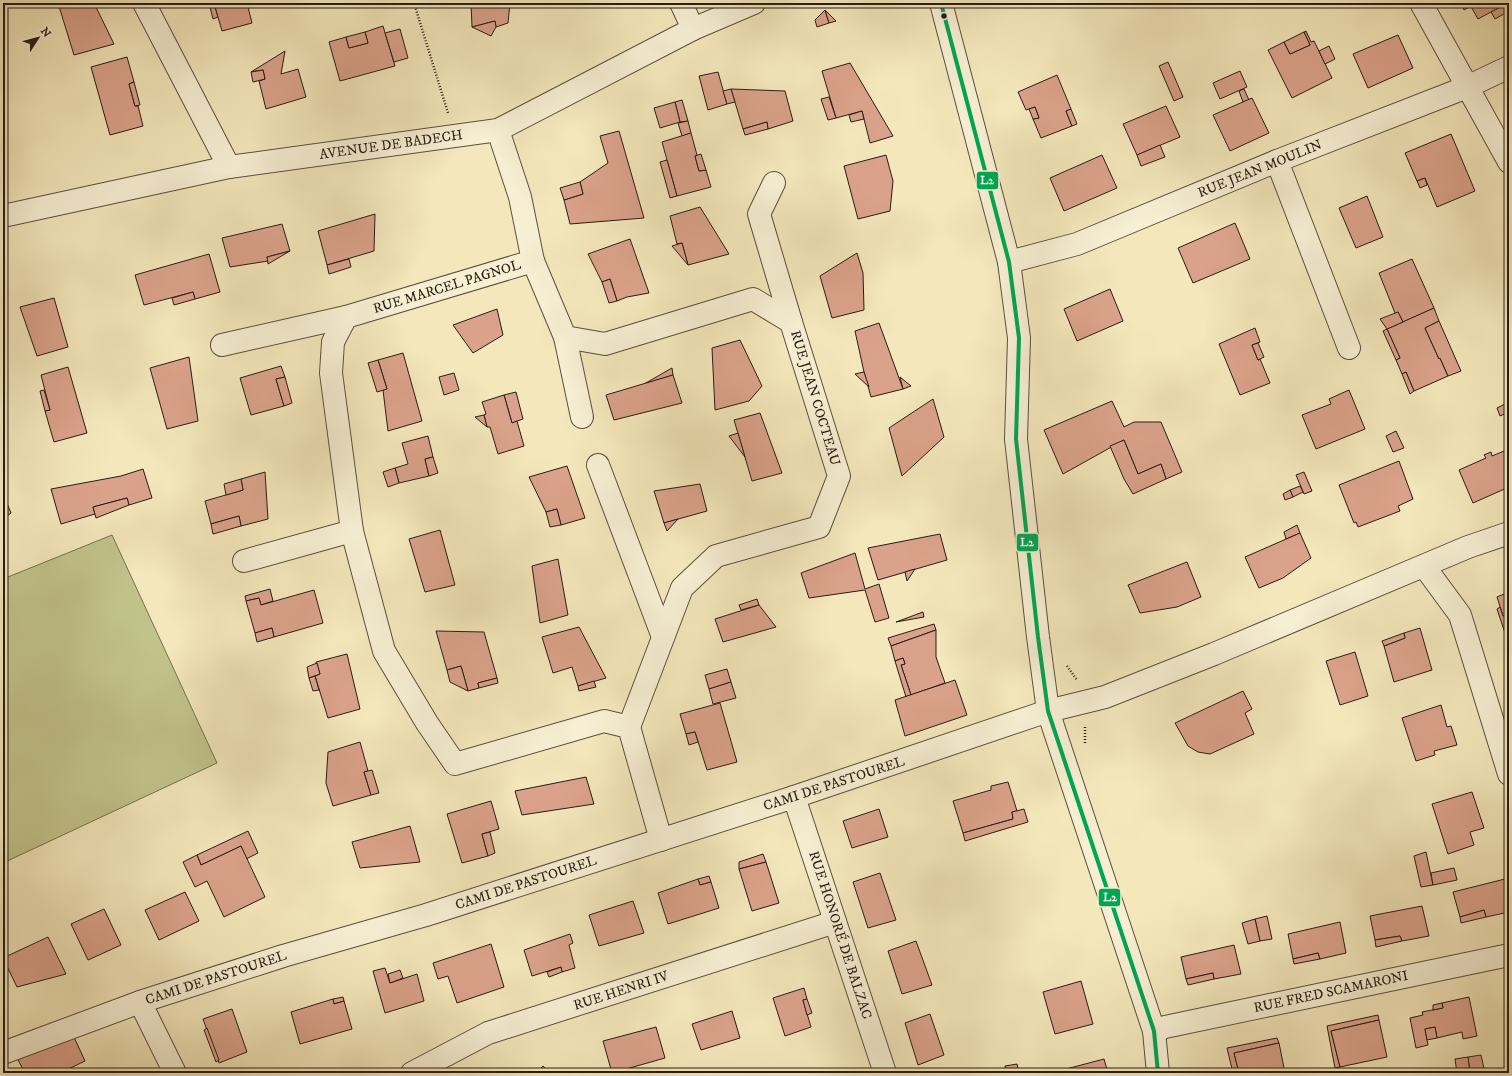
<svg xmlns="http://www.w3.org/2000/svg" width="1512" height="1076" viewBox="0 0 1512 1076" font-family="'IM FELL DW Pica',serif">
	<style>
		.green { fill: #c2c38b; stroke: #757050 }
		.building { fill: #daa28a; stroke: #281c14 }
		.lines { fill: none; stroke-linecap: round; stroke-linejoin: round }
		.minor-casing { stroke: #5b4f3e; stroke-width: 24 }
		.path { stroke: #281c14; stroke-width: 2.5; stroke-dasharray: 1 2; stroke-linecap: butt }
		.minor { stroke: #f7efd3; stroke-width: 22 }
		.bus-1-casing { stroke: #f7efd3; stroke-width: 7 }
		.bus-1 { stroke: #00a651; stroke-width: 4 }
		.bus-dot { fill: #281c14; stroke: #f7efd3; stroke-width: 1.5 }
		.labels { text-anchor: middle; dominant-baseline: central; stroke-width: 3; stroke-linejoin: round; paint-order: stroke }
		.street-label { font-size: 14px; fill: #281c14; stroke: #f7efd3 }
		.line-badge { stroke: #f7efd3; stroke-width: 1.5 }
		.badge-label { font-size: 11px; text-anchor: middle; font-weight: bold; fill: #fff }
	</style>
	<rect width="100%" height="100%" fill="#f3e7bb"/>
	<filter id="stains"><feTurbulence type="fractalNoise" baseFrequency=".005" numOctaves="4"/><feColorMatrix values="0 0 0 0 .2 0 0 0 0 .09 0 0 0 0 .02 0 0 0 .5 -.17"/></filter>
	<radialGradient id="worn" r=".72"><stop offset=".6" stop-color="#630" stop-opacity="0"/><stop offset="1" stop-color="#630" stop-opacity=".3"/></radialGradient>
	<path class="green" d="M112,535L217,763L3,863V579Z"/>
	<g class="building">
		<path d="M58,3H94L114,44L74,55Z"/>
		<path d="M209,3H214L218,17L213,19Z"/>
		<path d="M214,3H247L252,23L222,31Z"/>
		<path d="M471,3H510L508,23L496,27L495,21L472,27Z"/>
		<path d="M1461,3H1469L1471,6L1464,10Z"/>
		<path d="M1469,3H1505L1506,4L1478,19Z"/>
		<path d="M1506,4L1509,11L1495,19L1491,12Z"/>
		<path d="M825,10L829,23L817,27L815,20Z"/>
		<path d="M825,10L836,21L829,23Z"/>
		<path d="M495,21L496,27L491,36L472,27Z"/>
		<path d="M383,26L395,66L340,81L329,42L346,37L349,48L368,43L365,32Z"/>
		<path d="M400,29L408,58L394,62L385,33Z"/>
		<path d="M1306,31L1311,42L1314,41L1332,78L1292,98L1268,50L1284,42L1290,54L1310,45L1304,32Z"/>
		<path d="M365,32L368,43L349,48L346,37Z"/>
		<path d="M1304,32L1310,45L1290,54L1284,42Z"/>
		<path d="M1398,35L1413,68L1368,88L1353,54Z"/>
		<path d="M1329,46L1335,59L1325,64L1319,51Z"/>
		<path d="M285,51L281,74L298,69L306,97L266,109L259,81L265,79L263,70L251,72Z"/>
		<path d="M127,57L134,82L129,84L135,106H138L143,126L110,135L91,67Z"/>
		<path d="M1168,62L1183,97L1174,101L1159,66Z"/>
		<path d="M850,63L893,136L870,143L862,111L836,118L822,71Z"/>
		<path d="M263,70L265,79L253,82L251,72Z"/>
		<path d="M1240,71L1247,87L1220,99L1213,83Z"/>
		<path d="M718,72L727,104L708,110L699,76Z"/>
		<path d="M1057,75L1071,109L1066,111L1072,126L1041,138L1033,119L1039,118L1035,107L1026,110L1018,92Z"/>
		<path d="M134,82L140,105L135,106L129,84Z"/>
		<path d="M731,89L785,91L793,121L768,129L767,122L743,129Z"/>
		<path d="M731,89L735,102L727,104L723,91Z"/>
		<path d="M1244,89L1249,100L1243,102L1239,91Z"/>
		<path d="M829,97L836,118L828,120L821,99Z"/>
		<path d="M1252,98L1269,133L1230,151L1213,115Z"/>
		<path d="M682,100L688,121L680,122L675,102Z"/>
		<path d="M675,102L680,122L660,128L654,108Z"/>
		<path d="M1166,106L1180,137L1137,155L1123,124Z"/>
		<path d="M1035,107L1039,118L1033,119L1029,109Z"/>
		<path d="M1071,109L1077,124L1072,126L1066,111Z"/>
		<path d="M862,111L864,119L851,122L849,115Z"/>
		<path d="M688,121L691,133L682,136L678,123Z"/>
		<path d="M767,122L768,129L745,135L743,129Z"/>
		<path d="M619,131L644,218L570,224L564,200L583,194L580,182L608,163L600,136Z"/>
		<path d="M691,133L697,155L695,156L699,171L706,170L711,187L677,196L662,142Z"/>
		<path d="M1451,134L1475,191L1437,207L1425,178L1417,181L1405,153Z"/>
		<path d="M1160,145L1165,157L1141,166L1137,155Z"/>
		<path d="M701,154L706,170L699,171L695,156Z"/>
		<path d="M886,155L893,181L890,211L858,219L844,166Z"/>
		<path d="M1102,155L1117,188L1064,211L1050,178Z"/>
		<path d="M667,160L677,196L670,198L660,162Z"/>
		<path d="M1425,178L1427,185L1420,188L1417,181Z"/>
		<path d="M580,182L583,194L564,200L560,188Z"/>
		<path d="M1367,196L1383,237L1356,248L1339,208Z"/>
		<path d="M700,207L729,254L688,265L682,243L677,244L670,216Z"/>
		<path d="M375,214L374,251L327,265L318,231Z"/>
		<path d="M1235,223L1250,259L1193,283L1178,248Z"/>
		<path d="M282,224L290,251L267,257L268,261L230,267L222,238Z"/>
		<path d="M630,239L649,293L627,297L617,301L610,279L602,282L588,254Z"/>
		<path d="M682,243L688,265L672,246Z"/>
		<path d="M290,251L268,264L267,257Z"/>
		<path d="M857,253L863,273L864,310L832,318L820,276Z"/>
		<path d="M209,254L220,292L195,299L193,292L144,305L135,275Z"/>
		<path d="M349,259L351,267L329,274L327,265Z"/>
		<path d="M1412,259L1434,308L1403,322L1398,312L1395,313L1379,273Z"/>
		<path d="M610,279L617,301L609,303L602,282Z"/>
		<path d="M1110,289L1123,321L1077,341L1064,309Z"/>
		<path d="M193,292L195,299L174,305L172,298Z"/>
		<path d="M54,298L68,347L37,356L20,307Z"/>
		<path d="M1434,308L1439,321L1425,328L1439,359L1440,358L1448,376L1414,391L1406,372L1402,374L1396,360L1400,358L1387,329Z"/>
		<path d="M497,309L503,335L473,353L453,325Z"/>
		<path d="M1398,312L1403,322L1387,329L1380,319Z"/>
		<path d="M1439,321L1461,371L1448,376L1440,358L1439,359L1425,328Z"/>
		<path d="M879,323L903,389L871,397L864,372L855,331Z"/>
		<path d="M1255,328L1260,342L1252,345L1258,360L1260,359L1270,383L1240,395L1219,344Z"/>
		<path d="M1387,329L1400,358L1396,360L1383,331Z"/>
		<path d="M740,340L762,386L749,401L715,410L712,348Z"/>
		<path d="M1258,343L1264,357L1258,360L1252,345Z"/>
		<path d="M403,353L422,421L388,431L383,390L387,389L378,360Z"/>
		<path d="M189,357L198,421L167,429L150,368Z"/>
		<path d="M378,360L387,389L377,392L368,363Z"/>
		<path d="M281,366L285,377L276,379L284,406L251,415L240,378Z"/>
		<path d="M68,367L87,433L54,442L45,411L50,410L41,375Z"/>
		<path d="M672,368L673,375L644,384Z"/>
		<path d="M864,372L869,387L855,374Z"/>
		<path d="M1406,372L1414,391L1410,394L1402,374Z"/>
		<path d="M454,373L459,390L444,395L439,377Z"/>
		<path d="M673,375L682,403L614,420L606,395Z"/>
		<path d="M285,377L292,403L284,406L276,379Z"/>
		<path d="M900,377L911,386L903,389Z"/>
		<path d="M44,390L50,410L45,411L40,391Z"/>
		<path d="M1349,390L1365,429L1316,449L1302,415L1331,404L1329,399Z"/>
		<path d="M516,392L523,419L512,423L504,395Z"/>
		<path d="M504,395L512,423L517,421L524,446L498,454L490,427H487L484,415L486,414L482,402Z"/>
		<path d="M933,399L944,437L902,476L889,428Z"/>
		<path d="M1112,401L1124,427L1134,422H1161L1182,472L1166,479L1161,464L1138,474L1124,440L1063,474L1044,430Z"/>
		<path d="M1509,402V412L1500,416L1497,408Z"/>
		<path d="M760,413L782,473L752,481L734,420Z"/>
		<path d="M484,415L487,427L475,417Z"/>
		<path d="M1396,431L1404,448L1393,452L1386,436Z"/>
		<path d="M738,433L745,457L729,436Z"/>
		<path d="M428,436L433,457L425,459L429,476L399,483L395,468L408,464L402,443Z"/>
		<path d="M1124,440L1138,474L1161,464L1166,479L1133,494L1124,479L1110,446Z"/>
		<path d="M1509,449V487L1473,503L1459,470L1486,458L1484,455L1491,452L1492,456Z"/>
		<path d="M433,457L438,473L429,476L425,459Z"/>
		<path d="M1399,461L1413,499L1398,506L1400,511L1358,527L1356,522L1354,523L1339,485Z"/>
		<path d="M567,466L585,518L561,525L557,509L546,512L529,477Z"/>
		<path d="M395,468L399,483L388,487L383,472Z"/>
		<path d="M143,469L152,498L129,505L127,498L93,507L95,514L61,524L51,489L121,476Z"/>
		<path d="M265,472L268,519L241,526L239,516L211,524L205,501L243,490L241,479Z"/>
		<path d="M1304,472L1312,491L1304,494L1296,475Z"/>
		<path d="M241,479L243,490L226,495L224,484Z"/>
		<path d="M700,484L707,511L664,523L654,491Z"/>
		<path d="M1300,486L1303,492L1293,497L1290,490Z"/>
		<path d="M1290,490L1293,497L1285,500L1283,494Z"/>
		<path d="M3,494L11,513L3,519Z"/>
		<path d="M127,498L129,505L96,518L93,507Z"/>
		<path d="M557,509L561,525L550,527L546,512Z"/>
		<path d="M239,516L241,526L213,534L211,524Z"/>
		<path d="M678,519L667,531L664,523Z"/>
		<path d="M1297,525L1300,533L1286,539L1284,532Z"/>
		<path d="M440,530L455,585L425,592L409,539Z"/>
		<path d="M1300,533L1311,558L1283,578L1259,588L1245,557Z"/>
		<path d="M940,534L947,560L878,580L868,548Z"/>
		<path d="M855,553L865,589L879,584L889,618L875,622L865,590L809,598L801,573Z"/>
		<path d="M558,559L568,615L540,623L532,566Z"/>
		<path d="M1187,562L1201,597L1177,607L1140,613L1128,585Z"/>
		<path d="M915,569L907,581L905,572Z"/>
		<path d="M270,589L273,601L261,605L259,598L246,601L245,596Z"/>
		<path d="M314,590L323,623L274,637L272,628L255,633L246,601L259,598L261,605Z"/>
		<path d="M1509,592V627L1505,616H1503L1497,597Z"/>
		<path d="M757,599L759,605L741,610L739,605Z"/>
		<path d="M759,605L776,627L723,642L715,619Z"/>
		<path d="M1500,607L1503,616H1505L1509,627V638L1507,639L1497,609Z"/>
		<path d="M923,612L924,617L896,622Z"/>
		<path d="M934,624L936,630L891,646L888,638Z"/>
		<path d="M579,627L606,678L578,686L572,667L553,673L542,637Z"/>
		<path d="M272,628L274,637L257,642L255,633Z"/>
		<path d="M1420,628L1432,670L1394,682L1384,646L1405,638L1404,633Z"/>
		<path d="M936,630V657L945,683L911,695L901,665L905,664L903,658L895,661L891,646Z"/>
		<path d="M436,631L484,632L497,678L478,683L479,688L468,691L461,666L447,670Z"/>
		<path d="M1404,633L1405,638L1384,646L1382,641Z"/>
		<path d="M1355,652L1368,696L1340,705L1326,661Z"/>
		<path d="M347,654L360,709L328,718L315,676L320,674L316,662Z"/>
		<path d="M903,658L905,664L901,665L911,695L906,697L895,661Z"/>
		<path d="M317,663L320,674L309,678L307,667Z"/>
		<path d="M461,666L468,691L450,682L447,670Z"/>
		<path d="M727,669L731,682L709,689L705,675Z"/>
		<path d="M315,676L319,690L313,691L309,678Z"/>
		<path d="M497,678L498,683L479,688L478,683Z"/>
		<path d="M955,680L967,715L905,736L895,700Z"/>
		<path d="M594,681L596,687L579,691L578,686Z"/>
		<path d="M731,682L736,698L713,704L709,689Z"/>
		<path d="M1243,691L1252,709L1245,713L1254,734L1210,754L1198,752L1188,746L1175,723Z"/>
		<path d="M720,703L737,762L707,770L695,732L686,734L680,714Z"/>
		<path d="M1441,705L1447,727L1451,726L1457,745L1434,751L1435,755L1416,761L1402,718Z"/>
		<path d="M695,732L698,742L689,745L686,734Z"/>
		<path d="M360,742L368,771L364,772L371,795L333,806L326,783L328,752Z"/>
		<path d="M372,770L379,793L371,795L364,772Z"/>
		<path d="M586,777L594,804L522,815L515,791Z"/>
		<path d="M1008,782L1017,811L1012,812L1013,819L963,833L953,801L991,790V786Z"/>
		<path d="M1472,792L1484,828L1470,832L1474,845L1448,854L1432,804Z"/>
		<path d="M491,801L499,829L482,834L488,856L462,863L447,814Z"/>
		<path d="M879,809L888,837L852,848L843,821Z"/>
		<path d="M1024,809L1028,822L965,841L963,833L1013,819L1012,812Z"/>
		<path d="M410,826L420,862L360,868L352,842Z"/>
		<path d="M248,831L258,853L246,859L241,846L201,865L197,855Z"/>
		<path d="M490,832L495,853L488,856L482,834Z"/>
		<path d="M241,846L265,897L224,917L207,881L195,887L183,862L197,855L201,865Z"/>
		<path d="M1426,852L1433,885L1421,887L1414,856Z"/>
		<path d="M763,854L766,862L739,869V862Z"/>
		<path d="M766,862L779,903L752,911L739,869Z"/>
		<path d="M1454,868L1457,880L1433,885L1431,873Z"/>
		<path d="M880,873L896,920L868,928L853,882Z"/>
		<path d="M709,876L711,882L700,885L698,879Z"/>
		<path d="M698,879L700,885L711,882L719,908L668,924L658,893Z"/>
		<path d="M1505,879L1509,896V912L1486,917L1484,910L1460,917L1453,892Z"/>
		<path d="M185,892L199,921L159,940L145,910Z"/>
		<path d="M633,901L644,933L599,946L589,915Z"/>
		<path d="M1422,906L1429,936L1402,941L1400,936L1375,940L1370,916Z"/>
		<path d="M104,909L121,945L88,960L71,924Z"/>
		<path d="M1484,910L1486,917L1461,923L1460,917Z"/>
		<path d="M1267,916L1272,939L1260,941L1255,919Z"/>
		<path d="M1255,919L1260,941L1248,944L1242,923Z"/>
		<path d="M1340,922L1346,953L1320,959L1318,953L1293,959L1288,934Z"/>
		<path d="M570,934L573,943L569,945L575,968L562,972L561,967L532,976L524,950Z"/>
		<path d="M1400,936L1402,941L1376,947L1375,940Z"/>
		<path d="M48,937L66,974L17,987L3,958Z"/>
		<path d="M916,941L932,985L902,994L888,951Z"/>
		<path d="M491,944L504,987L457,1003L448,976L438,979L433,963Z"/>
		<path d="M1234,945L1241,974L1214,979L1213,973L1186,979L1181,957Z"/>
		<path d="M1318,953L1320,959L1294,964L1293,959Z"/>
		<path d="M561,967L562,972L549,977L547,972Z"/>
		<path d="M385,968L390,983L417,974L424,1001L385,1013L373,971Z"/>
		<path d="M400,970L403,978L390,983L388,974Z"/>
		<path d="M1213,973L1214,979L1188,985L1186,979Z"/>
		<path d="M1081,981L1093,1024L1055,1034L1043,992Z"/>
		<path d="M804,988L807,999L803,1000L811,1027L785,1036L773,998Z"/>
		<path d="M1509,990V998H1506L1505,991Z"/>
		<path d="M343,997L344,1001L334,1004L333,999Z"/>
		<path d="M1469,997L1477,1036L1463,1039L1462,1032L1437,1038L1435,1027L1425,1029L1428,1045L1416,1048L1410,1018L1423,1015L1422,1012L1443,1008L1442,1003Z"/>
		<path d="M1506,998H1509V1012Z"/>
		<path d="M333,999L334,1004L344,1001L352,1029L300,1044L291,1012Z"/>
		<path d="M807,999L812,1013L807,1015L803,1000Z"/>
		<path d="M1442,1003L1443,1008L1433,1010V1005Z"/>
		<path d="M232,1009L247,1052L219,1063L203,1019Z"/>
		<path d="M732,1011L740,1038L701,1050L692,1024Z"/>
		<path d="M930,1014L944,1055L918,1065L905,1023Z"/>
		<path d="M1378,1015L1379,1020L1331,1031L1340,1067L1335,1068L1327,1026Z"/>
		<path d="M1379,1020L1387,1057L1340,1067L1331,1031Z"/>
		<path d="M656,1027L665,1058L612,1073L603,1041Z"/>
		<path d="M1435,1027L1437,1038L1427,1040L1425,1029Z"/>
		<path d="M207,1028L219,1060L216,1062L204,1030Z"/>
		<path d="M73,1035L85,1061L60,1073H25L17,1058Z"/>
		<path d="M1277,1038L1279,1043L1234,1053L1239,1073H1233L1227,1048Z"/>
		<path d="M1279,1043L1285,1073H1239L1234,1053Z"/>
		<path d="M1481,1055L1485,1073H1470L1468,1057Z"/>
		<path d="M1468,1057L1470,1073H1457L1455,1059Z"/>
		<path d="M1104,1059L1108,1073H1051Z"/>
		<path d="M1017,1064L1019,1073H1006L1005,1066Z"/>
		<path d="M543,1066L550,1073H536Z"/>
	</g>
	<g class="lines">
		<g class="minor-casing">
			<g id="minor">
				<path d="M144,3L229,167"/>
				<path d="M681,3L693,29"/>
				<path d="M941,3L1009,262L1019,338L1016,439L1038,637L1048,711L1154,1031L1158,1073"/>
				<path d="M1421,3L1509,162"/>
				<path d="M498,130L520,197L533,261L346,317L333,342L331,373L352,531L384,651L427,723L455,764L604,721L629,727L661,840"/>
				<path d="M1277,161L1349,348"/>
				<path d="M774,183L759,214L791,322"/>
				<path d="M3,216L229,167L498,130L693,29L754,3"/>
				<path d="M533,261L565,337L605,344L753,299L791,322L839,476L819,527L716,556L682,588L629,727"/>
				<path d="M1009,262L1077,244L1277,161L1467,87L1509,67"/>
				<path d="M565,337L582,417"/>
				<path d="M222,345L346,317"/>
				<path d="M598,465L663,637"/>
				<path d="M244,561L352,531"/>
				<path d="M1424,566L1460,615L1509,774"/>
				<path d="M794,797L885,1073"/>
				<path d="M140,1002L175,1073"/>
				<path d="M1154,1031L1165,1027L1509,955"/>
				<path d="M3,1053L140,1002L283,956L426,915L794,797L1048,711L1105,697L1214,654L1468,547L1509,533"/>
				<path d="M412,1073L488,1033L835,922"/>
			</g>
		</g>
		<g class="path">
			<path d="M414,3L448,113"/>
			<path d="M1067,666L1077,680"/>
			<path d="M1085,727V744"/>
		</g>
		<use href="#minor" class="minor"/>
		<g class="bus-1-casing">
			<path id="bus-1" d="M941,3L1009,262L1019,338L1016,439L1038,637L1048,711L1154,1031L1158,1073"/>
		</g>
		<use href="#bus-1" class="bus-1"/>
	</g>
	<circle class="bus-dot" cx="944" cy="16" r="3.5"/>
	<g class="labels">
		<g class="street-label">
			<text transform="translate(391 145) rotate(-8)">AVENUE DE BADECH</text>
			<text transform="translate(1260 169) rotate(-22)">RUE JEAN MOULIN</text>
			<text transform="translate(447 287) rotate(-17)">RUE MARCEL PAGNOL</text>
			<text transform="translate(815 398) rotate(73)">RUE JEAN COCTEAU</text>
			<text transform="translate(834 784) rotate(-18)">CAMI DE PASTOUREL</text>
			<text transform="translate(526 883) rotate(-18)">CAMI DE PASTOUREL</text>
			<text transform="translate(840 935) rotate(72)">RUE HONORÉ DE BALZAC</text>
			<text transform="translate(216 978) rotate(-18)">CAMI DE PASTOUREL</text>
			<text transform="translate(621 991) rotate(-18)">RUE HENRI IV</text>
			<text transform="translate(1331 992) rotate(-12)">RUE FRED SCAMARONI</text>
		</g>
	</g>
	<g class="line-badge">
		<rect x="976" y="171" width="23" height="19" rx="4" fill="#00a651"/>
		<rect x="1016" y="533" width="23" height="19" rx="4" fill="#00a651"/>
		<rect x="1098" y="888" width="23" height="19" rx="4" fill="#00a651"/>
	</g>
	<g class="badge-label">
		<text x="987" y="184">L2</text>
		<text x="1027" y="546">L2</text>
		<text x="1110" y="901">L2</text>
	</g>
	<rect width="1512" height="1076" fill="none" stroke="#f3e7bb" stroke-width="16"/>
	<rect x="4" y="4" width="1504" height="1068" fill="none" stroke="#281c14" stroke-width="2"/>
	<rect x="8" y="8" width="1496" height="1060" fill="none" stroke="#281c14"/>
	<g transform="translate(38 38) rotate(54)" stroke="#f7efd3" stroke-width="3" paint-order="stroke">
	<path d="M0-3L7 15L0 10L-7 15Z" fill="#281c14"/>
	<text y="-6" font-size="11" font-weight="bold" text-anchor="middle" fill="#281c14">N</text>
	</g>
	<rect width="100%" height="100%" filter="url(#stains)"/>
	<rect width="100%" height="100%" fill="url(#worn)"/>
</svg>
